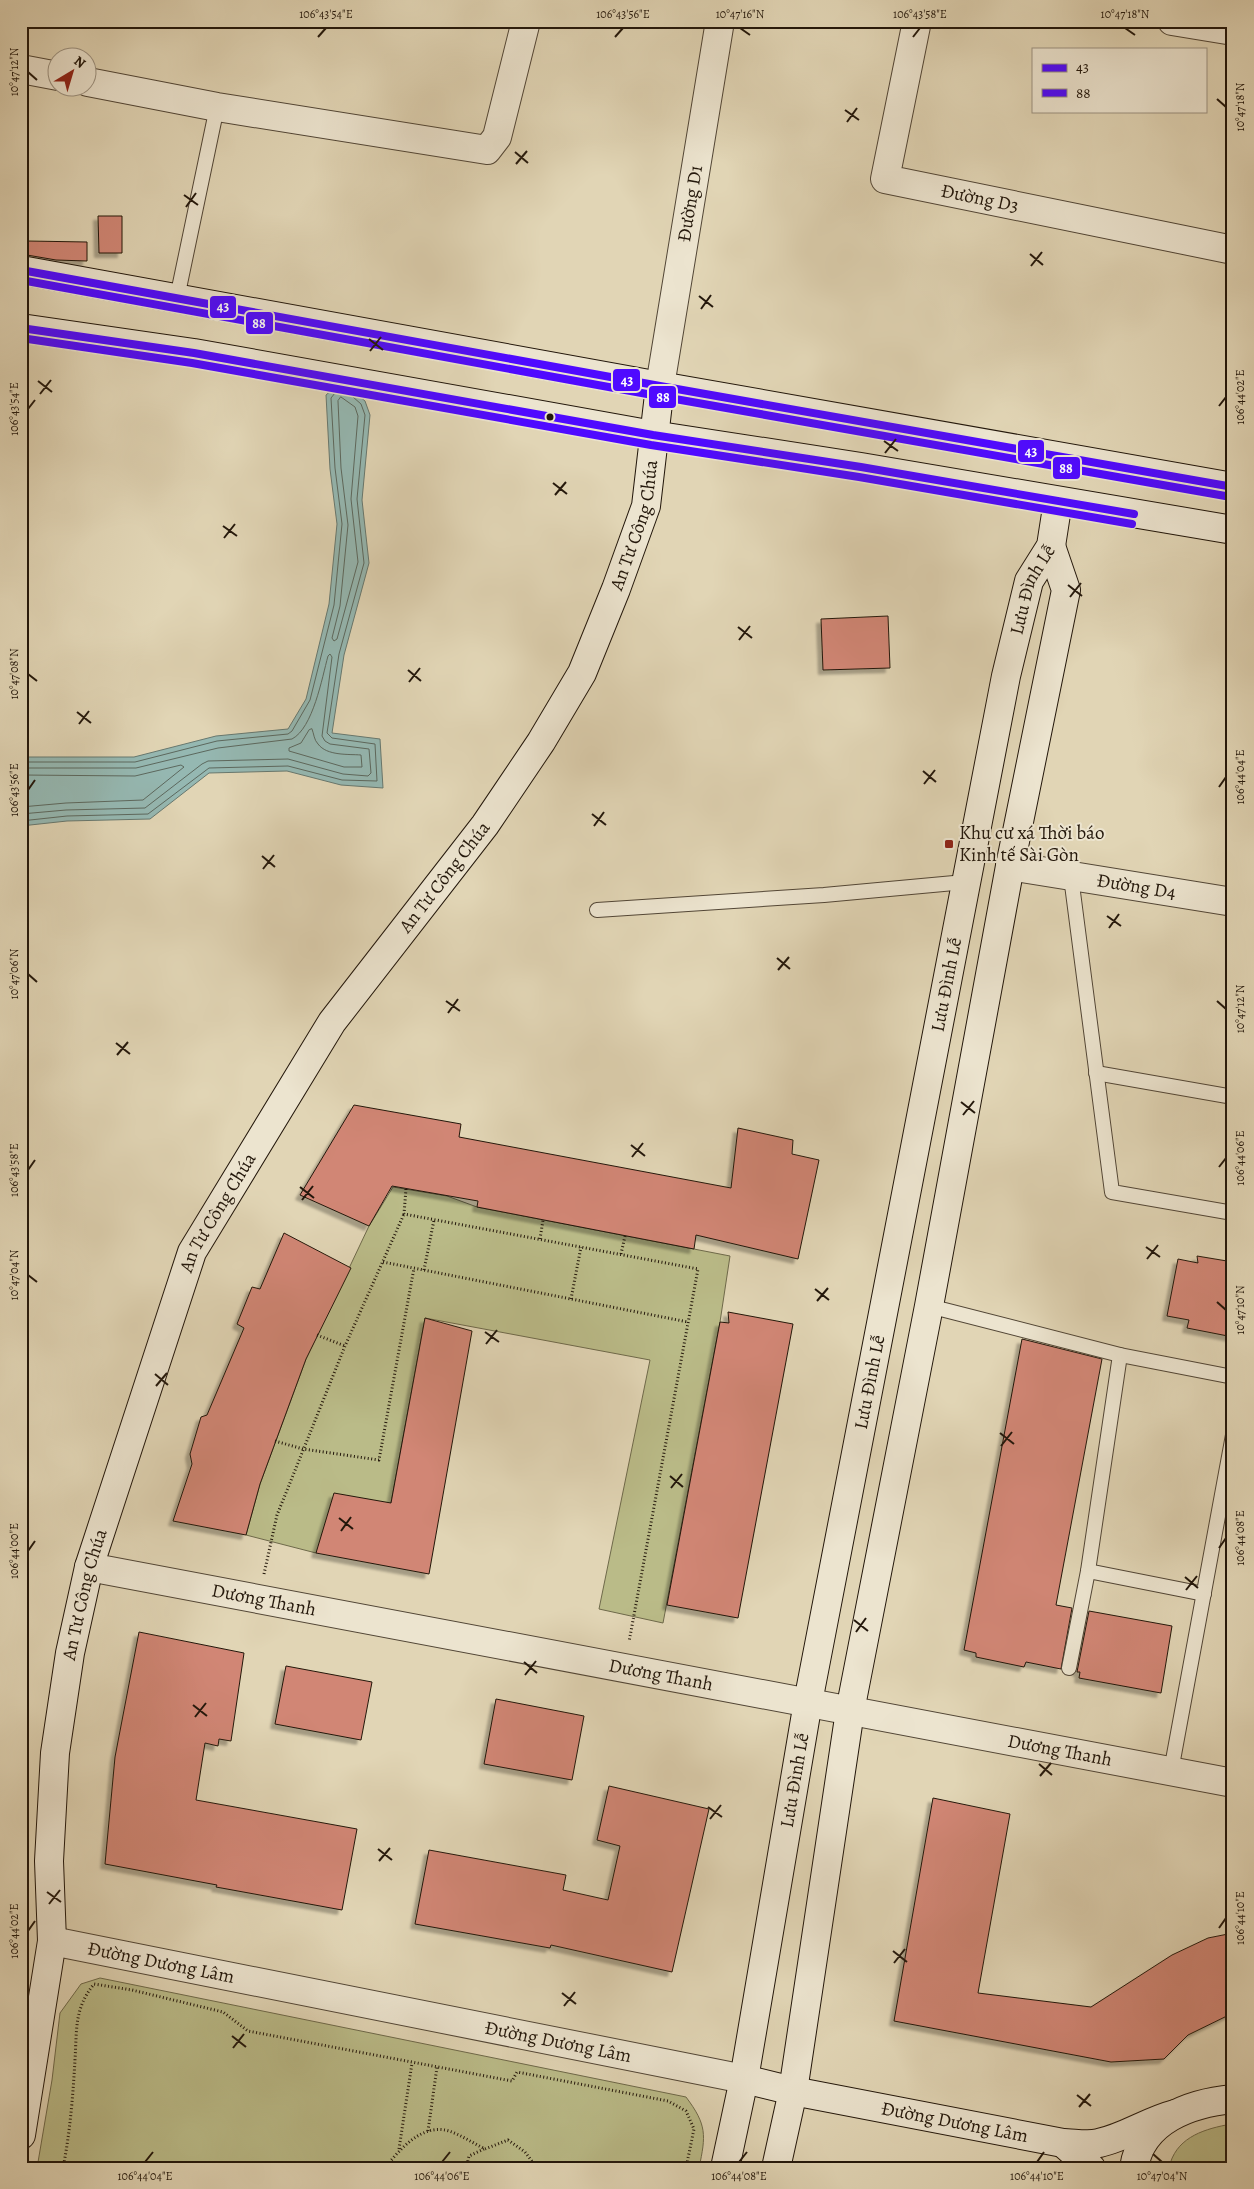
<svg xmlns="http://www.w3.org/2000/svg" width="1254" height="2189" viewBox="0 0 1254 2189" font-family="Alegreya,serif">
	<style>
		.green { fill: #babb88; stroke: #6e694a }
		.water { fill: #95b8b2; stroke: #67786f }
		.lines { fill: none; stroke-linecap: round; stroke-linejoin: round }
		.shore { stroke: #5c685e; stroke-width: 1 }
		.building { fill: #d18675; stroke: #23170b; filter: url(#shadow) }
		.lane-casing { stroke: #524636; stroke-width: 16 }
		.street-casing { stroke: #524636; stroke-width: 30 }
		.secondary-casing { stroke: #23170b; stroke-width: 30 }
		.path { stroke: #23170b; stroke-width: 3; stroke-dasharray: 1 2.5; stroke-linecap: butt }
		.lane { stroke: #ece4cf; stroke-width: 14 }
		.street { stroke: #ece4cf; stroke-width: 28 }
		.secondary { stroke: #ece4cf; stroke-width: 28 }
		.bus-1-casing { stroke: #ece4cf; stroke-width: 11 }
		.bus-2-casing { stroke: #ece4cf; stroke-width: 11 }
		.bus-1 { stroke: #4f0aff; stroke-width: 8 }
		.bus-2 { stroke: #4f0aff; stroke-width: 8 }
		.ticks { fill: none; stroke: #23170b; stroke-width: 2 }
		.bus-dot { fill: #23170b; stroke: #ece4cf; stroke-width: 2 }
		.poi-dot { fill: #8f2418; stroke: #ece4cf; stroke-width: 2 }
		.labels { text-anchor: middle; dominant-baseline: central; stroke-width: 4; stroke-linejoin: round; paint-order: stroke }
		.street-label { font-size: 19px; fill: #23170b; stroke: #ece4cf }
		.poi-label { font-size: 19px; fill: #23170b; stroke: #ece4cf; text-anchor: start }
		.line-badge { stroke: #ece4cf; stroke-width: 2 }
		.badge-label { font-size: 14px; text-anchor: middle; font-weight: bold; fill: #fff }
		.neatline { fill: none; stroke: #23170b; stroke-width: 2 }
		.ticks-label { font-size: 12px; text-anchor: middle; fill: #23170b }
	</style>
	<defs>
		<filter id="shadow"><feDropShadow dx="-4.5" dy="4.5" stdDeviation="1" flood-color="#0004"/></filter>
	</defs>
	<rect width="100%" height="100%" fill="#e1d5b5"/>
	<filter id="stains"><feTurbulence type="fractalNoise" baseFrequency=".004" numOctaves="4"/><feColorMatrix values="0 0 0 0 .2 0 0 0 0 .09 0 0 0 0 .02 0 0 0 .5 -.17"/></filter>
	<radialGradient id="worn" r=".72"><stop offset=".6" stop-color="#630" stop-opacity="0"/><stop offset="1" stop-color="#630" stop-opacity=".3"/></radialGradient>
	<g class="green">
		<path d="M393,1187L447,1196L477,1207L730,1256L720,1322L663,1623L599,1609L650,1360L425,1318L391,1503L316,1553L246,1535L260,1484L306,1359L369,1226Z"/>
		<path d="M100,1978L686,2097C707,2125 706,2135 699,2168H37L52,2080L60,2013L81,1984Z"/>
		<path d="M1226,2125H1233V2168H1169C1175,2139 1201,2130 1226,2125Z"/>
	</g>
	<path class="water" d="M339,384L351,389L365,401L370,415L362,500L369,563L344,655L332,733L380,739L383,788L341,785L287,771L209,773L150,819L67,821L21,826V757H134L216,736L288,729L306,699L329,604L337,524L330,469L326,395Z"/>
	<g class="lines">
		<g class="shore">
			<path d="M341,397L355,407L358,416L351,499L358,562L337,639L334,641L332,638L340,606L348,525L341,468L338,401Z"/>
			<path d="M312,729C314,734 314,740 318,744C327,756 348,754 361,755L362,767H344L289,751V748L301,743L309,730Z"/>
			<path d="M21,762H135L217,741L288,734L292,731L310,700L334,605L342,524L335,468L331,398L335,393"/>
			<path d="M21,768H136L218,748L292,739C313,728 322,678 328,656L330,654L332,657L322,736L325,741L330,744L369,749L371,773L368,776L343,774L288,759L208,761L202,764L145,808L66,810L21,814"/>
			<path d="M21,775L135,776L181,765L184,767L143,800L66,803L21,807"/>
			<path d="M21,821L67,816L148,814L209,768L288,766L342,780L377,781L375,744L332,738L327,733L339,654L364,563L357,499L365,415L361,404L353,397"/>
		</g>
	</g>
	<g class="building">
		<path d="M98,216H122V253H99Z"/>
		<path d="M27,241L87,242V261L56,260L27,255Z"/>
		<path d="M888,616L890,668L823,670L821,619Z"/>
		<path d="M354,1105L461,1124L459,1137L731,1188L738,1128L793,1140L792,1154L819,1160L798,1259L696,1235L694,1249L477,1207L478,1201L392,1186L369,1226L300,1195Z"/>
		<path d="M284,1233L351,1268L306,1359L260,1484L246,1535L173,1521L192,1464L190,1454L201,1417L207,1415L244,1328L237,1324L252,1287L260,1289Z"/>
		<path d="M1197,1256L1233,1262V1337L1187,1328L1189,1320L1167,1316L1178,1259L1198,1263Z"/>
		<path d="M728,1312L793,1324L738,1618L667,1605L720,1322L729,1323Z"/>
		<path d="M425,1318L472,1331L429,1574L316,1553L334,1493L391,1503Z"/>
		<path d="M1022,1339L1102,1359L1056,1605L1072,1608L1061,1669L1026,1662L1024,1667L976,1657V1653L964,1650Z"/>
		<path d="M1089,1611L1172,1626L1161,1693L1079,1678L1080,1672H1077Z"/>
		<path d="M139,1632L244,1653L231,1741L219,1739L218,1746L205,1743L196,1800L357,1829L342,1910L216,1887L217,1885L105,1864L115,1757Z"/>
		<path d="M286,1666L372,1682L361,1740L275,1724Z"/>
		<path d="M496,1699L584,1716L572,1780L484,1764Z"/>
		<path d="M609,1786L709,1809L672,1972L551,1945L550,1948L415,1924L429,1850L566,1875L563,1890L608,1900L620,1846L597,1840Z"/>
		<path d="M933,1798L1010,1814L978,1993L1091,2007L1172,1955L1208,1938L1233,1933V2013L1188,2035L1164,2059L1111,2062L894,2021Z"/>
	</g>
	<g class="lines">
		<g class="lane-casing">
			<g id="lane">
				<path d="M177,298L217,107"/>
				<path d="M1071,877L1112,1192L1233,1213"/>
				<path d="M597,910L824,895L965,882"/>
				<path d="M1096,1073L1233,1097"/>
				<path d="M929,1306L1120,1355L1233,1377"/>
				<path d="M1088,1571L1204,1594"/>
				<path d="M1069,1668L1088,1571L1120,1355"/>
				<path d="M1171,1771L1233,1435"/>
			</g>
		</g>
		<g class="street-casing">
			<g id="street">
				<path id="s1" d="M917,21L885,179L1233,250"/>
				<path d="M1172,21L1233,31"/>
				<path d="M21,69L58,76"/>
				<path d="M88,82L217,107L487,150L497,137L526,21"/>
				<path id="s2" d="M660,386L720,21"/>
				<path id="s3" d="M1010,866L1233,902"/>
				<path id="s4" d="M89,1567L1233,1783"/>
				<path id="s5" d="M52,1941L744,2079"/>
			</g>
		</g>
		<g class="secondary-casing">
			<g id="secondary">
				<path d="M21,270L660,386L1233,487"/>
				<path d="M21,328L194,353L653,435L861,467L1233,530"/>
				<path id="s6" d="M744,2079L793,2091L1063,2143C1074,2143 1088,2146 1099,2143C1126,2137 1148,2121 1175,2114"/>
				<path id="s7" d="M21,2135L52,1941L49,1861L55,1753L70,1653L89,1567L192,1252L332,1022L485,825L541,742L582,673L616,589L646,506L660,386"/>
				<path d="M1063,2143L1091,2168"/>
				<path id="s8" d="M725,2168L744,2079L808,1702L1006,676L1029,581L1051,546L1058,501"/>
				<path d="M776,2168L793,2091L850,1711L929,1306L1010,866L1066,590L1051,546"/>
				<path d="M1134,2168C1141,2120 1191,2103 1233,2099"/>
			</g>
		</g>
		<g class="path">
			<path d="M406,1189L404,1214L698,1269L629,1642"/>
			<path d="M540,1239L543,1220"/>
			<path d="M621,1254L625,1236"/>
			<path d="M383,1262L688,1322"/>
			<path d="M424,1270L434,1220"/>
			<path d="M571,1299L581,1247"/>
			<path d="M317,1335L345,1346"/>
			<path d="M275,1441L303,1449L379,1460L414,1268"/>
			<path d="M264,1574L277,1515L345,1346L404,1214"/>
			<path d="M428,2131L437,2067"/>
			<path d="M399,2149L412,2063"/>
			<path d="M63,2168C70,2133 73,2095 75,2060C77,2029 74,2009 94,1984L132,1990L223,2012L248,2031L512,2081L517,2072L668,2101L686,2111L694,2129L686,2168"/>
			<path d="M385,2168C400,2149 422,2123 449,2131C461,2135 473,2143 485,2149L508,2140L525,2152L537,2168"/>
			<path d="M466,2168L469,2156L484,2149"/>
		</g>
		<use href="#lane" class="lane"/>
		<use href="#street" class="street"/>
		<use href="#secondary" class="secondary"/>
		<g class="bus-1-casing">
			<g id="bus-1">
				<path d="M21,270L660,386L1233,487"/>
				<path d="M21,328L194,353L653,435L861,467L1134,514"/>
			</g>
		</g>
		<g class="bus-2-casing">
			<g id="bus-2">
				<path d="M21,280L658,396L1231,497"/>
				<path d="M21,338L192,363L651,445L859,477L1132,524"/>
			</g>
		</g>
		<use href="#bus-1" class="bus-1"/>
		<use href="#bus-2" class="bus-2"/>
	</g>
	<path class="ticks" d="M740,28L750,35M1125,28L1135,35M318,37L326,28M615,37L623,28M913,37L920,28M28,72L37,80M1217,99L1226,107M845,110L859,120M847,122L857,108M515,152L528,163M516,164L527,151M184,195L198,205M186,207L196,193M1030,254L1043,265M1031,266L1042,252M699,296L713,307M701,309L711,295M369,339L383,350M370,351L381,337M38,381L52,392M40,394L51,380M1219,406L1226,397M28,409L35,400M884,441L898,451M885,453L896,439M553,483L567,494M555,495L566,482M223,526L237,536M224,538L235,524M1068,585L1082,596M1070,597L1081,583M738,627L752,638M739,640L750,626M408,670L421,681M28,674L37,681M409,682L420,668M77,712L91,723M79,724L89,711M923,771L936,782M924,784L935,770M1219,787L1226,777M28,790L35,780M592,814L606,825M594,826L604,812M262,856L275,867M263,869L274,855M1107,916L1121,926M1109,928L1119,914M777,958L790,969M778,970L789,957M28,974L37,982M446,1001L460,1011M1217,1001L1226,1009M448,1013L458,999M116,1043L130,1054M117,1055L128,1042M961,1102L975,1113M963,1115L974,1101M631,1145L645,1156M632,1157L643,1143M1219,1167L1226,1158M28,1170L35,1160M300,1187L314,1198M302,1200L313,1186M1146,1247L1160,1257M1147,1259L1158,1245M28,1275L37,1282M815,1289L829,1300M817,1301L828,1288M1217,1302L1226,1310M485,1332L499,1342M486,1344L497,1330M155,1374L168,1385M156,1386L167,1373M1000,1433L1014,1444M1001,1446L1012,1432M670,1476L683,1487M671,1488L682,1474M339,1518L353,1529M341,1531L351,1517M1219,1548L1226,1538M28,1551L35,1541M1185,1577L1198,1588M1186,1590L1197,1576M854,1620L868,1631M856,1632L866,1618M524,1662L537,1673M525,1675L536,1661M193,1705L207,1716M195,1717L206,1703M1039,1764L1052,1775M1040,1776L1051,1763M708,1807L722,1817M710,1819L721,1805M378,1849L392,1860M379,1861L390,1848M47,1892L61,1902M49,1904L60,1890M1219,1928L1226,1918M28,1931L35,1921M893,1951L907,1962M894,1963L905,1949M562,1993L576,2004M564,2006L575,1992M232,2036L246,2047M233,2048L244,2034M1077,2095L1091,2106M1079,2107L1090,2094M1153,2154L1162,2162M145,2162L153,2152M442,2162L450,2152M739,2162L747,2152M1037,2162L1044,2152"/>
	<circle class="bus-dot" cx="550" cy="417" r="4.5"/>
	<rect class="poi-dot" x="944" y="839" width="10" height="10" rx="2.5"/>
	<g class="labels">
		<g class="street-label">
			<text stroke="none"><textPath href="#s1" startOffset="258">Đường D3</textPath></text>
			<text stroke="none"><textPath href="#s2" startOffset="185">Đường D1</textPath></text>
			<text stroke="none"><textPath href="#s7" startOffset="1762">An Tư Công Chúa</textPath></text>
			<text stroke="none"><textPath href="#s8" startOffset="1609">Lưu Đình Lễ</textPath></text>
			<text stroke="none"><textPath href="#s7" startOffset="1358">An Tư Công Chúa</textPath></text>
			<text stroke="none"><textPath href="#s3" startOffset="128">Đường D4</textPath></text>
			<text stroke="none"><textPath href="#s8" startOffset="1204">Lưu Đình Lễ</textPath></text>
			<text stroke="none"><textPath href="#s7" startOffset="952">An Tư Công Chúa</textPath></text>
			<text stroke="none"><textPath href="#s8" startOffset="799">Lưu Đình Lễ</textPath></text>
			<text stroke="none"><textPath href="#s7" startOffset="546">An Tư Công Chúa</textPath></text>
			<text stroke="none"><textPath href="#s4" startOffset="178">Dương Thanh</textPath></text>
			<text stroke="none"><textPath href="#s4" startOffset="582">Dương Thanh</textPath></text>
			<text stroke="none"><textPath href="#s4" startOffset="988">Dương Thanh</textPath></text>
			<text stroke="none"><textPath href="#s8" startOffset="394">Lưu Đình Lễ</textPath></text>
			<text stroke="none"><textPath href="#s5" startOffset="111">Đường Dương Lâm</textPath></text>
			<text stroke="none"><textPath href="#s5" startOffset="516">Đường Dương Lâm</textPath></text>
			<text stroke="none"><textPath href="#s6" startOffset="215">Đường Dương Lâm</textPath></text>
		</g>
		<g class="poi-label">
			<text x="959" y="833">Khu cư xá Thời báo<tspan x="959" dy="22">Kinh tế Sài Gòn</tspan></text>
		</g>
	</g>
	<g class="line-badge">
		<rect x="209" y="295" width="28" height="24" rx="5" fill="#4f0aff"/>
		<rect x="245" y="311" width="29" height="24" rx="5" fill="#4f0aff"/>
		<rect x="612" y="368" width="29" height="24" rx="5" fill="#4f0aff"/>
		<rect x="648" y="385" width="29" height="24" rx="5" fill="#4f0aff"/>
		<rect x="1017" y="439" width="28" height="24" rx="5" fill="#4f0aff"/>
		<rect x="1052" y="456" width="29" height="24" rx="5" fill="#4f0aff"/>
	</g>
	<g class="badge-label">
		<text x="223" y="311">43</text>
		<text x="259" y="328">88</text>
		<text x="627" y="385">43</text>
		<text x="663" y="402">88</text>
		<text x="1031" y="456">43</text>
		<text x="1066" y="473">88</text>
	</g>
	<rect width="1254" height="2189" fill="none" stroke="#e1d5b5" stroke-width="55"/>
	<rect x="1032" y="48" width="175" height="65" fill="#ece4cf" stroke="#9c9281"/>
	<rect x="1042" y="64" width="25" height="8" fill="#4f0aff" stroke="#9c9281"/>
	<text x="1076" y="72" font-size="15" fill="#23170b">43</text>
	<rect x="1042" y="89" width="25" height="8" fill="#4f0aff" stroke="#9c9281"/>
	<text x="1076" y="98" font-size="15" fill="#23170b">88</text>
	<g transform="translate(72 72) rotate(38)"><circle r="24" fill="#ece4cf" stroke="#9c9281"/>
	<path d="M0-4L9 19L0 12L-9 19Z" fill="#8f2418"/>
	<text y="-8" font-size="14" font-weight="bold" text-anchor="middle" fill="#23170b">N</text>
	</g>
	<rect x="28" y="28" width="1198" height="2134" class="neatline"/>
	<g class="ticks-label">
		<text x="326" y="18">106°43'54"E</text>
		<text x="623" y="18">106°43'56"E</text>
		<text x="740" y="18">10°47'16"N</text>
		<text x="920" y="18">106°43'58"E</text>
		<text x="1125" y="18">10°47'18"N</text>
		<text transform="translate(14 72) rotate(-90)" y="4">10°47'12"N</text>
		<text transform="translate(1240 107) rotate(-90)" y="4">10°47'18"N</text>
		<text transform="translate(1240 397) rotate(-90)" y="4">106°44'02"E</text>
		<text transform="translate(14 409) rotate(-90)" y="4">106°43'54"E</text>
		<text transform="translate(14 674) rotate(-90)" y="4">10°47'08"N</text>
		<text transform="translate(1240 777) rotate(-90)" y="4">106°44'04"E</text>
		<text transform="translate(14 790) rotate(-90)" y="4">106°43'56"E</text>
		<text transform="translate(14 974) rotate(-90)" y="4">10°47'06"N</text>
		<text transform="translate(1240 1009) rotate(-90)" y="4">10°47'12"N</text>
		<text transform="translate(1240 1158) rotate(-90)" y="4">106°44'06"E</text>
		<text transform="translate(14 1170) rotate(-90)" y="4">106°43'58"E</text>
		<text transform="translate(14 1275) rotate(-90)" y="4">10°47'04"N</text>
		<text transform="translate(1240 1310) rotate(-90)" y="4">10°47'10"N</text>
		<text transform="translate(1240 1538) rotate(-90)" y="4">106°44'08"E</text>
		<text transform="translate(14 1551) rotate(-90)" y="4">106°44'00"E</text>
		<text transform="translate(1240 1918) rotate(-90)" y="4">106°44'10"E</text>
		<text transform="translate(14 1931) rotate(-90)" y="4">106°44'02"E</text>
		<text x="145" y="2180">106°44'04"E</text>
		<text x="442" y="2180">106°44'06"E</text>
		<text x="739" y="2180">106°44'08"E</text>
		<text x="1037" y="2180">106°44'10"E</text>
		<text x="1162" y="2180">10°47'04"N</text>
	</g>
	<rect width="100%" height="100%" filter="url(#stains)"/>
	<rect width="100%" height="100%" fill="url(#worn)"/>
</svg>
